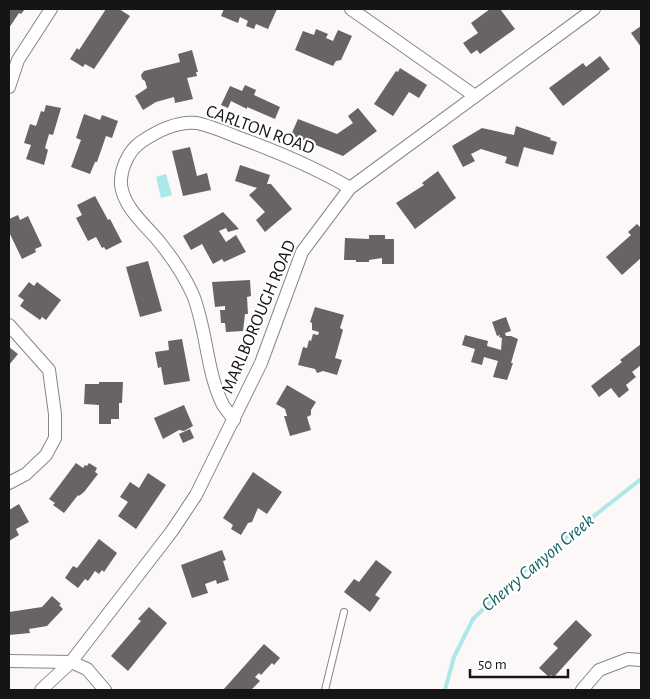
<svg xmlns="http://www.w3.org/2000/svg" width="650" height="699" viewBox="0 0 650 699" font-family="'Alegreya Sans',sans-serif">
	<style>
		.water { fill: #ace8e8 }
		.lines { fill: none; stroke-linecap: round; stroke-linejoin: round }
		.stream { stroke: #ace8e8; stroke-width: 4 }
		.building { fill: #676463 }
		.service-casing { stroke: #898585; stroke-width: 8 }
		.minor-casing { stroke: #898585; stroke-width: 14 }
		.service { stroke: #fff; stroke-width: 6 }
		.minor { stroke: #fff; stroke-width: 12 }
		.labels { text-anchor: middle; dominant-baseline: central; stroke-width: 4.5; stroke-linejoin: round; paint-order: stroke }
		.street-label { font-size: 18px; fill: #161515; stroke: #fff }
		.water-label { font-size: 19px; font-style: italic; fill: #126365; stroke: #fff }
	</style>
	<rect width="100%" height="100%" fill="#fbf8f7"/>
	<path class="water" d="M166,174L172,195L161,198L156,177Z"/>
	<g class="lines">
		<path class="stream" d="M445,690L454,657L473,619L514,579L641,479"/>
	</g>
	<g class="building">
		<path d="M9,9H25L21,14L19,13L9,28Z"/>
		<path d="M106,9H119L130,16L94,69L85,64L83,67L70,59L77,48L79,50Z"/>
		<path d="M224,9H277L268,29L256,24L254,29L246,26L248,21L240,17L238,23L221,16Z"/>
		<path d="M490,9H500L515,29L480,54L477,50L471,54L463,43L478,33L471,23Z"/>
		<path d="M641,26V47L631,33Z"/>
		<path d="M316,29L328,34L326,38L333,41L338,30L352,36L341,60L336,61L333,66L295,50L303,31L314,35Z"/>
		<path d="M192,50L198,72H196L197,76L187,78L193,99L175,103L174,97L156,102L143,110L135,96L147,88L145,81L142,79L141,75L144,71L180,62L178,54Z"/>
		<path d="M600,56L610,69L563,106L549,88L583,63L586,67Z"/>
		<path d="M400,68L427,85L419,98L409,92L393,116L374,104L396,71L398,72Z"/>
		<path d="M245,85L256,90L254,95L280,107L275,119L247,107V109L231,101L228,108L221,105L230,86L242,91Z"/>
		<path d="M46,105L61,108L53,135L49,134L45,148L48,150L44,165L26,159L31,145L24,143L30,124L36,126L41,111L44,112Z"/>
		<path d="M358,108L377,131L343,156L291,135L298,119L337,134L353,123L348,116Z"/>
		<path d="M84,114L100,120L102,115L118,121L112,138L106,136L97,162H95L90,174L71,167L81,140L76,138Z"/>
		<path d="M516,126L551,138L550,140L557,142L553,155L524,147L518,167L505,163L507,157L481,149L471,154L475,161L463,167L452,146L482,128L514,135Z"/>
		<path d="M190,147L197,176L207,173L211,190L183,196L172,151Z"/>
		<path d="M240,165L270,175L267,184H271L292,209L265,232L256,220L265,212L249,195L257,188L235,181Z"/>
		<path d="M438,171L456,198L415,229L396,203L424,185L422,183Z"/>
		<path d="M95,196L108,220L110,219L122,242L106,250L104,247L102,248L96,237L88,241L76,218L82,215L77,205Z"/>
		<path d="M223,212L239,229L228,232L226,228L219,231L226,242L236,235L246,252L224,262L222,259L213,264L202,244L191,250L183,236Z"/>
		<path d="M18,215L20,220L28,216L42,246L35,249L36,252L22,259L9,232V219Z"/>
		<path d="M637,224L641,228V258L622,275L606,257L631,235L628,232Z"/>
		<path d="M369,235H385V239H394V264H382V258L369,260V262H356V260H344L345,238L369,239Z"/>
		<path d="M148,261L162,311L140,317L126,267Z"/>
		<path d="M250,280L251,296L247,297L248,314H245L243,331L226,332L225,323H221L220,310H225V306L215,307L212,282Z"/>
		<path d="M29,282L34,286L37,282L61,300L46,320L42,317L40,320L20,306L24,300L18,296Z"/>
		<path d="M315,307L344,315L340,328L343,330L335,358L342,360L337,375L323,371L317,373L315,369L298,365L303,347L307,348L309,340L311,341L313,334L318,335L319,332L312,330V323L310,322Z"/>
		<path d="M506,317L511,331L505,333L506,336H511L518,339L511,363H513L507,380L493,377L498,361L484,357L482,365L471,362L475,349L462,345L465,335L488,341L487,346L501,350L502,338L499,337L500,335L497,336L492,322Z"/>
		<path d="M182,339L190,381L164,385L161,367L158,368L155,352L169,350L168,341Z"/>
		<path d="M641,344V365L632,372L636,377L626,385L629,390L619,398L611,388L599,397L591,386L622,362L620,360Z"/>
		<path d="M9,347L18,354L9,365Z"/>
		<path d="M99,382H123L122,403H119V419H111V424H99V405L84,404L85,384H99Z"/>
		<path d="M287,385L316,402L311,410V415L307,417L311,430L290,436L284,416H287L285,409L276,404Z"/>
		<path d="M184,405L193,426L184,431L179,430L163,439L154,418Z"/>
		<path d="M190,429L194,438L183,443L179,434Z"/>
		<path d="M76,463L83,468L85,465L87,466L89,463L97,468L95,472L98,474L84,492L79,496L78,495L64,513L53,505L55,503L49,499Z"/>
		<path d="M253,472L282,492L267,514L258,508L252,522L248,523L241,535L231,529L233,525L223,518Z"/>
		<path d="M148,473L166,485L136,529L118,516L128,502L120,497L130,482L139,488Z"/>
		<path d="M19,504L29,522L16,529L19,535L9,541V510Z"/>
		<path d="M99,539L117,553L104,572L102,570L99,574L95,571L88,581L85,579L78,588L65,578L73,566L77,568Z"/>
		<path d="M222,550L226,560L223,561L229,580L217,584L216,580L205,584L208,593L192,598L181,565Z"/>
		<path d="M376,560L392,572L375,595L380,598L370,612L344,592L354,579L359,582Z"/>
		<path d="M52,596L61,604L59,605L63,609L47,626L29,629L30,633L9,635V612L42,607Z"/>
		<path d="M149,607L167,623L128,671L111,656L141,621L138,619Z"/>
		<path d="M576,620L592,635L554,677L551,675L549,677L539,668L558,648L553,644Z"/>
		<path d="M264,644L280,658L274,665L272,663L261,675L259,673L255,677L260,681L251,690L244,689L242,690H223Z"/>
	</g>
	<g class="lines">
		<g class="service-casing">
			<path id="service" d="M325,690L344,612"/>
		</g>
		<g class="minor-casing">
			<g id="minor">
				<path d="M351,9L475,96"/>
				<path d="M9,87L18,60L51,9"/>
				<path d="M9,325L49,370L55,414V438L46,455L26,474L9,483"/>
				<path d="M234,420C231,415 226,410 223,405C206,371 207,330 193,295C185,277 173,259 161,244C147,226 124,209 121,185C120,170 128,151 141,142C157,131 177,121 197,123C211,126 227,133 240,138C278,152 316,168 350,188"/>
				<path d="M9,661L71,662L172,531L196,495L261,363L302,252L350,188L594,9"/>
				<path d="M41,690L71,662L87,669L105,690"/>
				<path d="M582,690L599,670L628,659L641,660"/>
			</g>
		</g>
		<use href="#service" class="service"/>
		<use href="#minor" class="minor"/>
	</g>
	<g class="labels">
		<g class="street-label">
			<text transform="translate(260 130) rotate(20)">CARLTON ROAD</text>
			<text transform="translate(259 317) rotate(-67)">MARLBOROUGH ROAD</text>
		</g>
		<g class="water-label">
			<text transform="translate(538 563) rotate(-40)">Cherry Canyon Creek</text>
		</g>
	</g>
	<rect width="650" height="699" fill="none" stroke="#161515" stroke-width="20"/>
	<path d="M470 669v8h98v-8" fill="none" stroke="#161515" stroke-width="2.5"/>
	<text x="478" y="669" font-size="15" fill="#161515" stroke="#ffffff" stroke-width="4" paint-order="stroke">50 m</text>
</svg>
